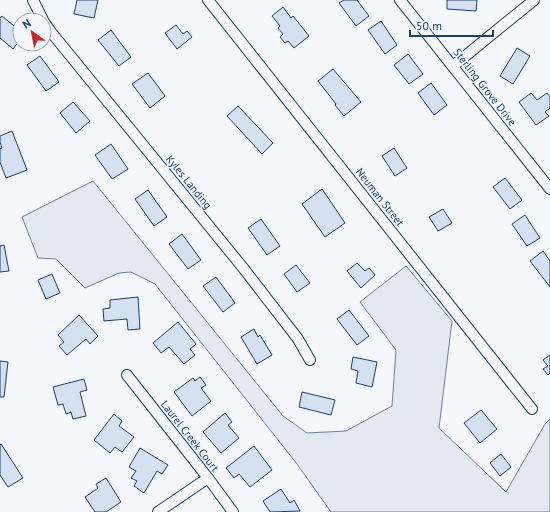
<svg xmlns="http://www.w3.org/2000/svg" width="550" height="512" viewBox="0 0 550 512" font-family="'PT Sans',sans-serif">
	<style>
		.green { fill: #e3e9f0; stroke: #687fa3 }
		.building { fill: #d5e0f0; stroke: #1d3f73 }
		.lines { fill: none; stroke-linecap: round; stroke-linejoin: round }
		.minor-casing { stroke: #1d3f73; stroke-width: 12 }
		.minor { stroke: #f4f7fb; stroke-width: 10 }
		.labels { text-anchor: middle; dominant-baseline: central; stroke-width: 3; stroke-linejoin: round; paint-order: stroke }
		.street-label { font-size: 11px; fill: #1d3f73; stroke: #f4f7fb }
	</style>
	<rect width="100%" height="100%" fill="#f4f7fb"/>
	<path class="green" d="M93,181L283,416L307,433L346,431L392,406L396,350L360,302L406,266L452,321L439,428L506,492L545,424L550,419V512H331L297,464L155,284L131,272L119,273L85,288L56,259L38,258L22,217Z"/>
	<g class="building">
		<path d="M77,0H98L94,18L74,14Z"/>
		<path d="M344,0H357L369,16L356,26L339,3Z"/>
		<path d="M447,0H477L476,11L447,9Z"/>
		<path d="M283,7L291,18L293,16L309,36L294,48L288,41L285,43L280,37L283,34L278,28L280,26L272,16Z"/>
		<path d="M2,16L20,31V40L13,49L0,38V18Z"/>
		<path d="M381,21L397,45L385,54L368,30Z"/>
		<path d="M176,25L183,34L187,31L192,37L177,49L165,33Z"/>
		<path d="M111,30L131,57L119,66L98,40Z"/>
		<path d="M517,48L530,56L513,84L500,76Z"/>
		<path d="M408,54L423,74L409,84L394,65Z"/>
		<path d="M40,56L59,82L46,91L27,65Z"/>
		<path d="M333,69L361,102L344,116L335,105L336,104L318,81Z"/>
		<path d="M148,73L165,96L150,108L132,84Z"/>
		<path d="M431,83L447,105L434,115L418,93Z"/>
		<path d="M531,93L537,100L547,93L550,97V108L545,112L549,116L536,125L519,102Z"/>
		<path d="M73,102L90,121L76,133L60,113Z"/>
		<path d="M238,106L273,143L262,154L227,116Z"/>
		<path d="M12,131L27,170L6,178L0,162V149L2,148L0,142V136Z"/>
		<path d="M111,144L128,169L112,179L95,155Z"/>
		<path d="M394,148L407,168L395,176L382,156Z"/>
		<path d="M505,178L522,200L510,209L493,187Z"/>
		<path d="M322,189L345,223L325,237L302,204Z"/>
		<path d="M148,190L167,217L154,226L135,199Z"/>
		<path d="M443,209L452,223L438,231L429,217Z"/>
		<path d="M525,215L540,238L527,246L512,224Z"/>
		<path d="M261,219L280,246L267,255L248,228Z"/>
		<path d="M182,234L201,260L188,269L169,244Z"/>
		<path d="M4,245L9,271L0,272V246Z"/>
		<path d="M543,251L550,261V287L530,261Z"/>
		<path d="M357,263L365,271L369,268L375,275L361,288L347,271Z"/>
		<path d="M296,265L310,283L297,292L284,274Z"/>
		<path d="M52,274L60,293L46,299L38,280Z"/>
		<path d="M216,277L235,303L223,312L203,286Z"/>
		<path d="M138,297L140,329L128,330L127,319L104,321L103,309L110,308V300Z"/>
		<path d="M349,310L369,336L357,345L337,319Z"/>
		<path d="M79,315L98,336L90,344L86,339L67,355L59,346L64,342L58,335Z"/>
		<path d="M178,322L196,344L190,349L195,355L184,364L169,347L161,353L153,343Z"/>
		<path d="M254,329L258,337L260,335L272,355L257,364L241,337Z"/>
		<path d="M550,355V373L548,375L543,369L548,366L543,360Z"/>
		<path d="M353,357L377,362L372,387L356,383L358,371L351,369Z"/>
		<path d="M0,361L8,362L4,397H0Z"/>
		<path d="M200,377L206,385L201,388L211,401L192,416L174,392L193,378L195,381Z"/>
		<path d="M84,379L87,390L80,392L86,416L73,419L71,412L66,414L63,404L58,405L53,387Z"/>
		<path d="M302,392L335,400L331,415L299,407Z"/>
		<path d="M481,410L497,429L480,443L464,423Z"/>
		<path d="M225,413L232,422L228,425L239,438L221,453L203,432Z"/>
		<path d="M114,414L122,421L119,426L134,437L122,452L115,447L110,453L94,440Z"/>
		<path d="M1,444L23,478L8,487L0,475V445Z"/>
		<path d="M254,446L272,470L250,487L239,474L234,478L226,468Z"/>
		<path d="M140,448L168,465L162,474L157,471L144,493L134,486L137,481L131,478L136,471L129,467Z"/>
		<path d="M501,454L511,467L500,476L490,463Z"/>
		<path d="M106,478L121,502L106,512H95L85,497L98,488L96,484Z"/>
		<path d="M281,489L290,503L294,500L300,511L270,512L263,501Z"/>
	</g>
	<g class="lines">
		<g class="minor-casing">
			<g id="minor">
				<path d="M33,0L43,20"/>
				<path d="M208,0L532,409"/>
				<path d="M400,0L550,189"/>
				<path d="M44,22L51,32L244,269L298,339L310,360"/>
				<path d="M453,66L534,0"/>
				<path d="M127,375L208,478L233,512"/>
				<path d="M158,512L208,478"/>
			</g>
		</g>
		<use href="#minor" class="minor"/>
	</g>
	<g class="labels">
		<g class="street-label">
			<text transform="translate(485 87) rotate(52)">Sterling Grove Drive</text>
			<text transform="translate(189 182) rotate(51)">Kyles Landing</text>
			<text transform="translate(380 197) rotate(52)">Neuman Street</text>
			<text transform="translate(190 436) rotate(52)">Laurel Creek Court</text>
		</g>
	</g>
	<g transform="translate(32 32) rotate(327)"><circle r="19" fill="#f4f7fb" stroke="#9eadc5"/>
	<path d="M0-3L7 15L0 10L-7 15Z" fill="#c62828"/>
	<text y="-6" font-size="11" font-weight="bold" text-anchor="middle" fill="#1d3f73">N</text>
	</g>
	<path d="M410 30v6h83v-6" fill="none" stroke="#1d3f73" stroke-width="2"/>
	<text x="416" y="30" font-size="12" fill="#1d3f73" stroke="#f4f7fb" stroke-width="3" paint-order="stroke">50 m</text>
</svg>
